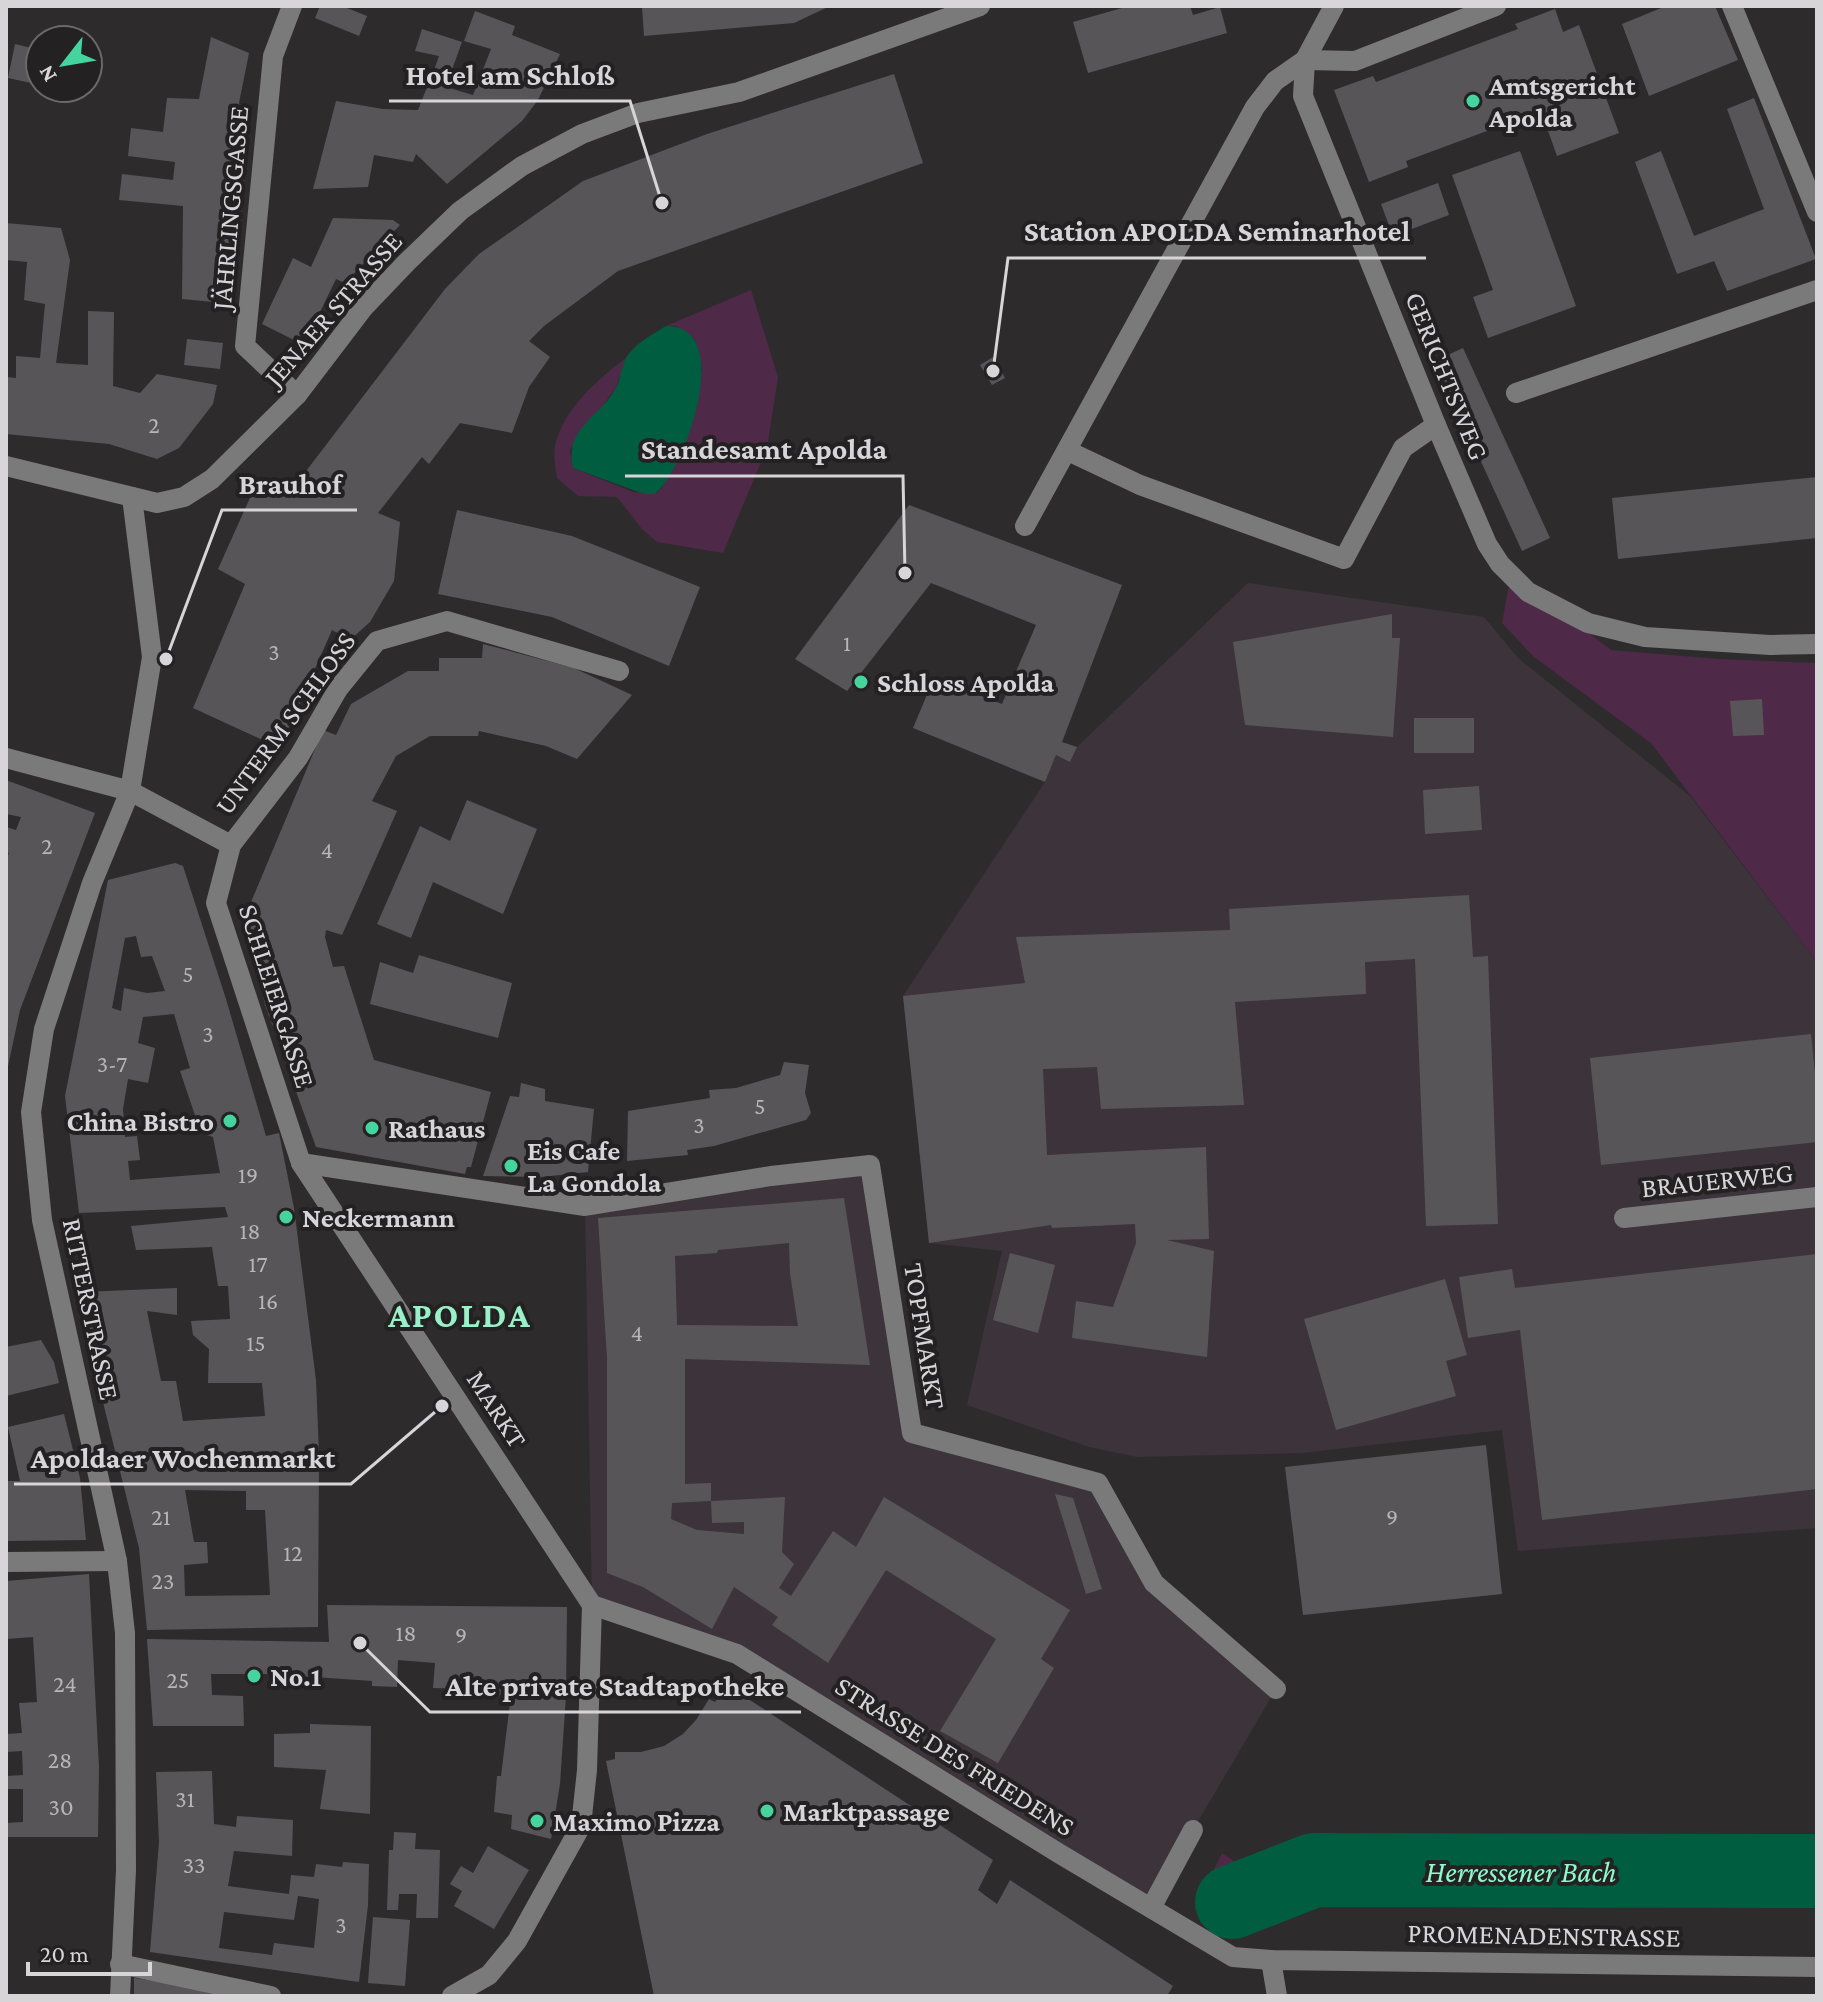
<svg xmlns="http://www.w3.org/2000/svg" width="1823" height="2002" viewBox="0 0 1823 2002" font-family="'Crimson Pro',serif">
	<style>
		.built { fill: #3c343a }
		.green { fill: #4f2948 }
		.water { fill: #005d40 }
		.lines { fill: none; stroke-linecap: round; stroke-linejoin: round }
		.river { stroke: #005d40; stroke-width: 74 }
		.building { fill: #585558; fill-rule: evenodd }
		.minor { stroke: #797a79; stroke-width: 20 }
		.poi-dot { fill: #45d49e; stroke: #242123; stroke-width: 3 }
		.labels { text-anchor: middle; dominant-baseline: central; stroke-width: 8; stroke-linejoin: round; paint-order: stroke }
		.number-label { font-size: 24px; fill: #b7b5b7 }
		.poi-label { font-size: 28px; font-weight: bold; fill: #d7d5d7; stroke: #242123; text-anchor: start }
		.street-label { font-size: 28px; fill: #d7d5d7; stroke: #242123 }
		.water-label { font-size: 30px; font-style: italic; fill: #8efacb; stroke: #242123 }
		.district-label { font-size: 36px; font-weight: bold; letter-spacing: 2px; fill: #9af0c9; stroke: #242123 }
		.leader { fill: none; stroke: #d7d5d7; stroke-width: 3 }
		.callout-dot { fill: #d7d5d7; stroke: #242123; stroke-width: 3 }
		.callout-label { font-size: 30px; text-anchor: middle; font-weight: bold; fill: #d7d5d7; stroke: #242123; stroke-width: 8; stroke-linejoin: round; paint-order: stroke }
	</style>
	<rect width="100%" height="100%" fill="#2e2b2d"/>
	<g class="built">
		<path d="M1248,583L1484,617L1518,658L1690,796L1817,962V1528L1518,1551L1502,1430L1302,1453L1137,1457L1089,1447L967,1405L1002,1251L929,1243L903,996L1045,782L1056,755L1070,761L1077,747Z"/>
		<path d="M870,1165L912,1433L1098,1483L1154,1583L1276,1689L1193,1830L1151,1908L737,1654L592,1605L585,1206Z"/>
	</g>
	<g class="green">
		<path d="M751,290L778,377L767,448L723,553L657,542L642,529L617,497L578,496L557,478C556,469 553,456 555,446C563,409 597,380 626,358L616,388L570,450L573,468L633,492L655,494L662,488L702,371L695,340L676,326H666Z"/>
		<path d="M1509,585L1580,626L1611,650L1719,659L1817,663V962L1651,743L1534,657L1502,623Z"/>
		<path d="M1222,1853L1243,1867L1304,1866L1305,1869L1229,1899L1226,1923L1217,1924L1195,1908Z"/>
		<path d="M1317,1875L1817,1876V1896L1295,1903L1265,1913H1236L1237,1905Z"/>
	</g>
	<path class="water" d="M666,326C736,325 686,469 655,494H644L573,468C565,426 599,419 616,388C621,379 621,367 626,358C634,344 653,334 666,326Z"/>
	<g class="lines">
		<path class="river" d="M1232,1902L1314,1870L1817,1871"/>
	</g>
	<g class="building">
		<path d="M320,6H348L347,8L367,16L359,36L315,18Z"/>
		<path d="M642,6H830L794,23L644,36Z"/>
		<path d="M1129,6H1190L1193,15L1220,7L1227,33L1088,73L1073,22Z"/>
		<path d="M1666,6H1715L1738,60L1649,96L1622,24Z"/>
		<path d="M1555,9L1563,32L1579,25L1619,133L1557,156L1541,111L1406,161L1408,167L1369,182L1334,90L1373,76L1376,82L1518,29L1515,24Z"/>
		<path d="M475,11L515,26L512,35L560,54L538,100L522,121L447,184L416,154L413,162L374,155L368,187L313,189L336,101L383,109L418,110L429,82L473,95L491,49L464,41Z"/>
		<path d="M422,29L462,42L449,78L433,73L439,56L415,51Z"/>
		<path d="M211,37L249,53L238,108L249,110L234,304L182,299L183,206L119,200L122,174L173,180L175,162L128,156L131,128L163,132L167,98L199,99Z"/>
		<path d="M15,44L40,50V85L8,78Z"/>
		<path d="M894,74L923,163L618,271L544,326L529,341L550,357L529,387L512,433L460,423L429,464L422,457L378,513L400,522L394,581L370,622L350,640L332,630L280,748L193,708L245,584L218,569L258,480L300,479L445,289L479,254L583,181L707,134Z"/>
		<path d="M1754,98L1816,259L1727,291L1714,261L1677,274L1635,162L1661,151L1694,236L1764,209L1727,109Z"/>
		<path d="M1520,151L1576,306L1488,338L1473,297L1493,290L1452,175Z"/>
		<path d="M1438,183L1449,215L1393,236L1381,204Z"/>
		<path d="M333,218L393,220L400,225L345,283L336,279L304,345L262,324L293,258L311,267Z"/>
		<path d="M6,223L61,228L70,260L56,363L88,365V311L114,312L113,386L140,393L157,374L217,385L213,404L179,448L157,459L109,444L6,434V377L16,378V356L40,358L45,304L24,300L27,262L6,260Z"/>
		<path d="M187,339L223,343L220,369L184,365Z"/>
		<path d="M1463,348L1550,538L1522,551L1435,361Z"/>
		<path d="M993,357L1005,378L992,385L980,365Z"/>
		<path d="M1817,477V538L1618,559L1612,498Z"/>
		<path d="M909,505L1122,585L1062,742L1077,747L1070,762L1056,755L1045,782L913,728L934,678L1002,704L1036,625L931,583L847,691L795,659Z"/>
		<path d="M457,510L572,536L700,587L669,666L552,617L438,594Z"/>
		<path d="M1392,614V638H1400L1393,737L1245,725L1233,642Z"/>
		<path d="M483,644L574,668L632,695L577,759L546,746L479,731L478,736H430L396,756L372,801L397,811L342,935L326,930L325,937L333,967L344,966L374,1060L491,1092L471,1167H467L465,1174L316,1147L265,1005L246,914L323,730L336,735L351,704L408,671H439V658H482Z"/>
		<path d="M1762,699L1764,735L1733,736L1730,701Z"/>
		<rect x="1414" y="718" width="60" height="35"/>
		<path d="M6,780L95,813L20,1010L7,1071L6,860L9,853L6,852V827L16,830L21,817L6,814Z"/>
		<path d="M1479,786L1482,830L1425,834L1423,790Z"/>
		<path d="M467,800L537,829L503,914L433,882L411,938L377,924L420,826L450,841Z"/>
		<path d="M175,863L183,866L226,999L266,1136L279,1133L294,1208L316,1380L319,1454L318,1627L147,1630L139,1548L99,1386L83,1292L177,1288V1315L147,1311L161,1381H176L183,1421L265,1416L262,1383H208L209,1349L193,1335L191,1321L230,1319L228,1286H218L212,1247L136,1250L131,1226L228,1217L225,1207L79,1213L65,1096L108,880ZM136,936L141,957L152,956L165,991L147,993L124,988L121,1011L112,1008L125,938ZM174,1014L190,1068L180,1071L201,1133L213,1137L220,1173L130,1180L128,1161L140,1160L137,1136L125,1137L123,1109L128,1079L148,1083L155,1048L138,1043L143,1017ZM185,1490L246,1491V1510H265L270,1595L185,1596L184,1565L208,1563L207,1542H194Z"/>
		<path d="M1469,895L1473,957L1488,956L1498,1224L1426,1226L1415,959L1365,962L1366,994L1235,1002L1244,1105L1101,1109L1097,1067L1043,1069L1047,1155L1206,1147L1209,1239L1167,1240L1214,1251L1207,1357L1072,1338L1076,1301L1113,1307L1136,1243L1135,1224L1052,1228L1051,1225L929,1243L903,996L1025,983L1016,937L1230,930L1229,909Z"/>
		<path d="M419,955L512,983L498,1038L370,1004L380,962L413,973Z"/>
		<path d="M1811,1034L1817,1093V1142L1601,1165L1590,1058Z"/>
		<path d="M784,1062L809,1065L805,1093L811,1113L806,1120L714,1146L687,1150L688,1155L627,1161L628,1111L710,1098L709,1090L736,1088L780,1075Z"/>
		<path d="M521,1083L545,1089V1101L594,1109L588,1172L541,1177L483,1176L510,1096L519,1097Z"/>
		<path d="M844,1198L870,1365L685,1359V1484L711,1483V1501L672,1503L671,1519L697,1530L744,1534V1522L712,1523L711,1501L785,1497L782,1552L794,1564L779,1588L791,1596L833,1531L856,1547L884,1497L1070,1610L1041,1659L1054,1668L998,1763L940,1731L996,1639L886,1570L828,1663L772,1625L778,1617L734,1587L712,1629L643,1587L607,1573V1358L598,1218ZM789,1243L790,1273L798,1326L677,1325L675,1256L717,1253L718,1250Z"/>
		<path d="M1010,1253L1055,1265L1038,1333L993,1320Z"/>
		<path d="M1817,1254V1489L1542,1520L1520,1330L1468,1338L1459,1277L1512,1269L1515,1288Z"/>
		<path d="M1445,1279L1467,1355L1446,1361L1456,1396L1336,1430L1304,1319Z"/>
		<path d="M41,1340L54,1362L59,1383L6,1396V1347Z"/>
		<path d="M64,1414L80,1478L86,1540L6,1541V1481H20L8,1427Z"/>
		<path d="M1486,1445L1502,1594L1303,1615L1285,1467Z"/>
		<path d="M1055,1494L1073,1498L1102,1589L1086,1594Z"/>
		<path d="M89,1574L99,1768L98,1837H6V1823L23,1822V1789H6V1776L23,1775L22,1751L6,1752V1734L22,1733L19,1703L37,1702L33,1637L6,1639V1581Z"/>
		<path d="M327,1605L567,1607L566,1696L560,1784L551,1839L511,1829L512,1815L494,1812L497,1776H501L511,1695L477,1694V1689L433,1688L435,1663L398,1660L397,1687L372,1686V1681L271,1674H211L212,1695L243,1696L244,1726H153L147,1639L329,1642Z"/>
		<path d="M727,1685L993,1860L978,1890L986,1896L997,1904L1010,1880L1173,1986L1167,1996H654L606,1761L615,1759V1752H641L664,1746L683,1734L696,1720L709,1699L715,1702Z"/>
		<path d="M310,1724L371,1726L370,1814L320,1809L326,1770L274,1767V1734L310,1733Z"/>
		<path d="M212,1771L214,1824L236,1827L237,1816L293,1820L292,1856L234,1851L228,1886L289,1894L291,1875L314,1877L316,1864L342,1867L343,1862L369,1864L368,1905L359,1982L150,1952L159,1842L156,1772ZM298,1896L319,1899L314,1948L274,1943L272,1955L219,1948L224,1912L294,1920Z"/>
		<path d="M394,1832L416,1833L415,1849L440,1850L438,1918H416L417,1894H399L398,1910H387L389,1850H393Z"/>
		<path d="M488,1846L529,1870L494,1929L454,1906L462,1891L450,1884L461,1866L473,1873Z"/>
		<path d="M373,1917L410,1920L405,1986L368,1983Z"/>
		<path d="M134,1978L242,1994V1996H134Z"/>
	</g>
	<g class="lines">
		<g class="minor">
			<path d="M292,6L273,56L245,346L297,395"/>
			<path d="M1334,6L1305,60L1303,96L1436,425L1487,544L1500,564L1528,592L1588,623L1645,637L1770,645L1817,644"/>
			<path d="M1732,6L1817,212"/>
			<path d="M1516,393L1817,290"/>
			<path d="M1068,451L1140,485L1344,559L1403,448L1436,425"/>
			<path d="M6,466L157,503L184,497L212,479L297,395L364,307L407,262L460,211L522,166L582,134L638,113L739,92L980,6"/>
			<path d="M1025,526L1255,107L1275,81L1305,60L1355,61L1496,6"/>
			<path d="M6,758L130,791L231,845"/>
			<path d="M301,1163L585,1206L771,1176L870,1165L912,1433L1098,1483L1154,1583L1276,1689"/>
			<path d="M1624,1218L1817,1197"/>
			<path d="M6,1562L117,1561"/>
			<path d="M592,1605L301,1163L216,903L231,845L298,758L338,689L377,641L447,621L619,671"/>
			<path d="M592,1605L737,1654L1060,1854L1233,1957L1271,1960L1817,1967"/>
			<path d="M1151,1908L1193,1830"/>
			<path d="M1271,1960L1277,1996"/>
			<path d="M120,1964L271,1996"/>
			<path d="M120,1996L126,1870L125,1633L117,1561L42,1220L31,1112L44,1029L92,883L130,791L152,657L132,497"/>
			<path d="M452,1996L489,1975L517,1941L581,1826L587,1770L592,1605"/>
		</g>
	</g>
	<g class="poi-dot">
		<circle cx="1473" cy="101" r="8"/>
		<circle cx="861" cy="682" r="8"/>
		<circle cx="230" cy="1121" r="8"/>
		<circle cx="372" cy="1128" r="8"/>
		<circle cx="511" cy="1166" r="8"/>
		<circle cx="286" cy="1217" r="8"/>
		<circle cx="254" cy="1676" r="8"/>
		<circle cx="767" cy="1811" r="8"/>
		<circle cx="537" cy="1821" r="8"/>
	</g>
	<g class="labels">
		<g class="number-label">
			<text x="154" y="424">2</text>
			<text x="847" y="642">1</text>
			<text x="274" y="651">3</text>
			<text x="47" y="845">2</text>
			<text x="327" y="849">4</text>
			<text x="188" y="973">5</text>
			<text x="208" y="1033">3</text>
			<text x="112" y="1063">3-7</text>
			<text x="760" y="1105">5</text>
			<text x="699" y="1124">3</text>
			<text x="248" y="1174">19</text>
			<text x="250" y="1230">18</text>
			<text x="258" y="1263">17</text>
			<text x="268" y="1300">16</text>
			<text x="637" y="1332">4</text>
			<text x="256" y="1342">15</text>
			<text x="161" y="1516">21</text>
			<text x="1392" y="1516">9</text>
			<text x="293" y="1552">12</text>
			<text x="163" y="1580">23</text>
			<text x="406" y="1632">18</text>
			<text x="461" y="1634">9</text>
			<text x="178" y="1679">25</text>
			<text x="65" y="1683">24</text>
			<text x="60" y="1759">28</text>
			<text x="185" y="1798">31</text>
			<text x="61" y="1806">30</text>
			<text x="194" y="1864">33</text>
			<text x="341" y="1924">3</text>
		</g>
		<g class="poi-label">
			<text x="1489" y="85">Amtsgericht<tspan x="1489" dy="32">Apolda</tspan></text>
			<text x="877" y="682">Schloss Apolda</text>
			<text x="214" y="1121" text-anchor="end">China Bistro</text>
			<text x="388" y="1128">Rathaus</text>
			<text x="527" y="1150">Eis Cafe<tspan x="527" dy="32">La Gondola</tspan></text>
			<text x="302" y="1217">Neckermann</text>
			<text x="270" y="1676">No.1</text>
			<text x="783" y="1811">Marktpassage</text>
			<text x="553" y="1821">Maximo Pizza</text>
		</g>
		<g class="street-label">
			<text transform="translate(230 208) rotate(-85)">JÄHRLINGSGASSE</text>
			<text transform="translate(333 309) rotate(-49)">JENAER STRASSE</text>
			<text transform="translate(1447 376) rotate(68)">GERICHTSWEG</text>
			<text transform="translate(285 723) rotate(-54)">UNTERM SCHLOSS</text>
			<text transform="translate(277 996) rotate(72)">SCHLEIERGASSE</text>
			<text transform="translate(1717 1180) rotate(-6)">BRAUERWEG</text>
			<text transform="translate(91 1309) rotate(78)">RITTERSTRASSE</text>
			<text transform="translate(925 1336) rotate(81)">TOPFMARKT</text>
			<text transform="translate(497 1409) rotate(57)">MARKT</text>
			<text transform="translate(955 1756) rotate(32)">STRASSE DES FRIEDENS</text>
			<text transform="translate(1544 1935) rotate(1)">PROMENADENSTRASSE</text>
		</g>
		<g class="water-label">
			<text x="1521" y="1871">Herressener Bach</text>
		</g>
		<g class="district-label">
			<text x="460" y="1315">APOLDA</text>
		</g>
	</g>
	<path class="leader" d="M662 203L630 101H389M993 371L1008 258H1426M905 573L903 476H625M166 659L222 510H357M442 1406L351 1484H14M360 1643L430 1712H801"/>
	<g class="callout-dot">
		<circle cx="662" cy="203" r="8"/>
		<circle cx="993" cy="371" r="8"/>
		<circle cx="905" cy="573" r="8"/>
		<circle cx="166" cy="659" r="8"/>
		<circle cx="442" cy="1406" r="8"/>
		<circle cx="360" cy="1643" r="8"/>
	</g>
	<g class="callout-label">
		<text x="510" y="85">Hotel am Schloß</text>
		<text x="1217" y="241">Station APOLDA Seminarhotel</text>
		<text x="764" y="459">Standesamt Apolda</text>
		<text x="290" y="494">Brauhof</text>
		<text x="183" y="1468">Apoldaer Wochenmarkt</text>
		<text x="615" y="1696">Alte private Stadtapotheke</text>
	</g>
	<rect width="1823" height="2002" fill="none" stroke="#d7d5d7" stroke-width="16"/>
	<g transform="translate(64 64) rotate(239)"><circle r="38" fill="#242123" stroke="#6c696b" stroke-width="2"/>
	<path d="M0-6L14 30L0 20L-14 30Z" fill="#45d49e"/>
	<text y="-12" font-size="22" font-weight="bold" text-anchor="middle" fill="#d7d5d7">N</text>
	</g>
	<path d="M28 1962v12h122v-12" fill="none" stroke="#d7d5d7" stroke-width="4"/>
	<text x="40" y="1962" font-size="24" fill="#d7d5d7" stroke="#242123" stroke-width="6" paint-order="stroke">20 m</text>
</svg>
